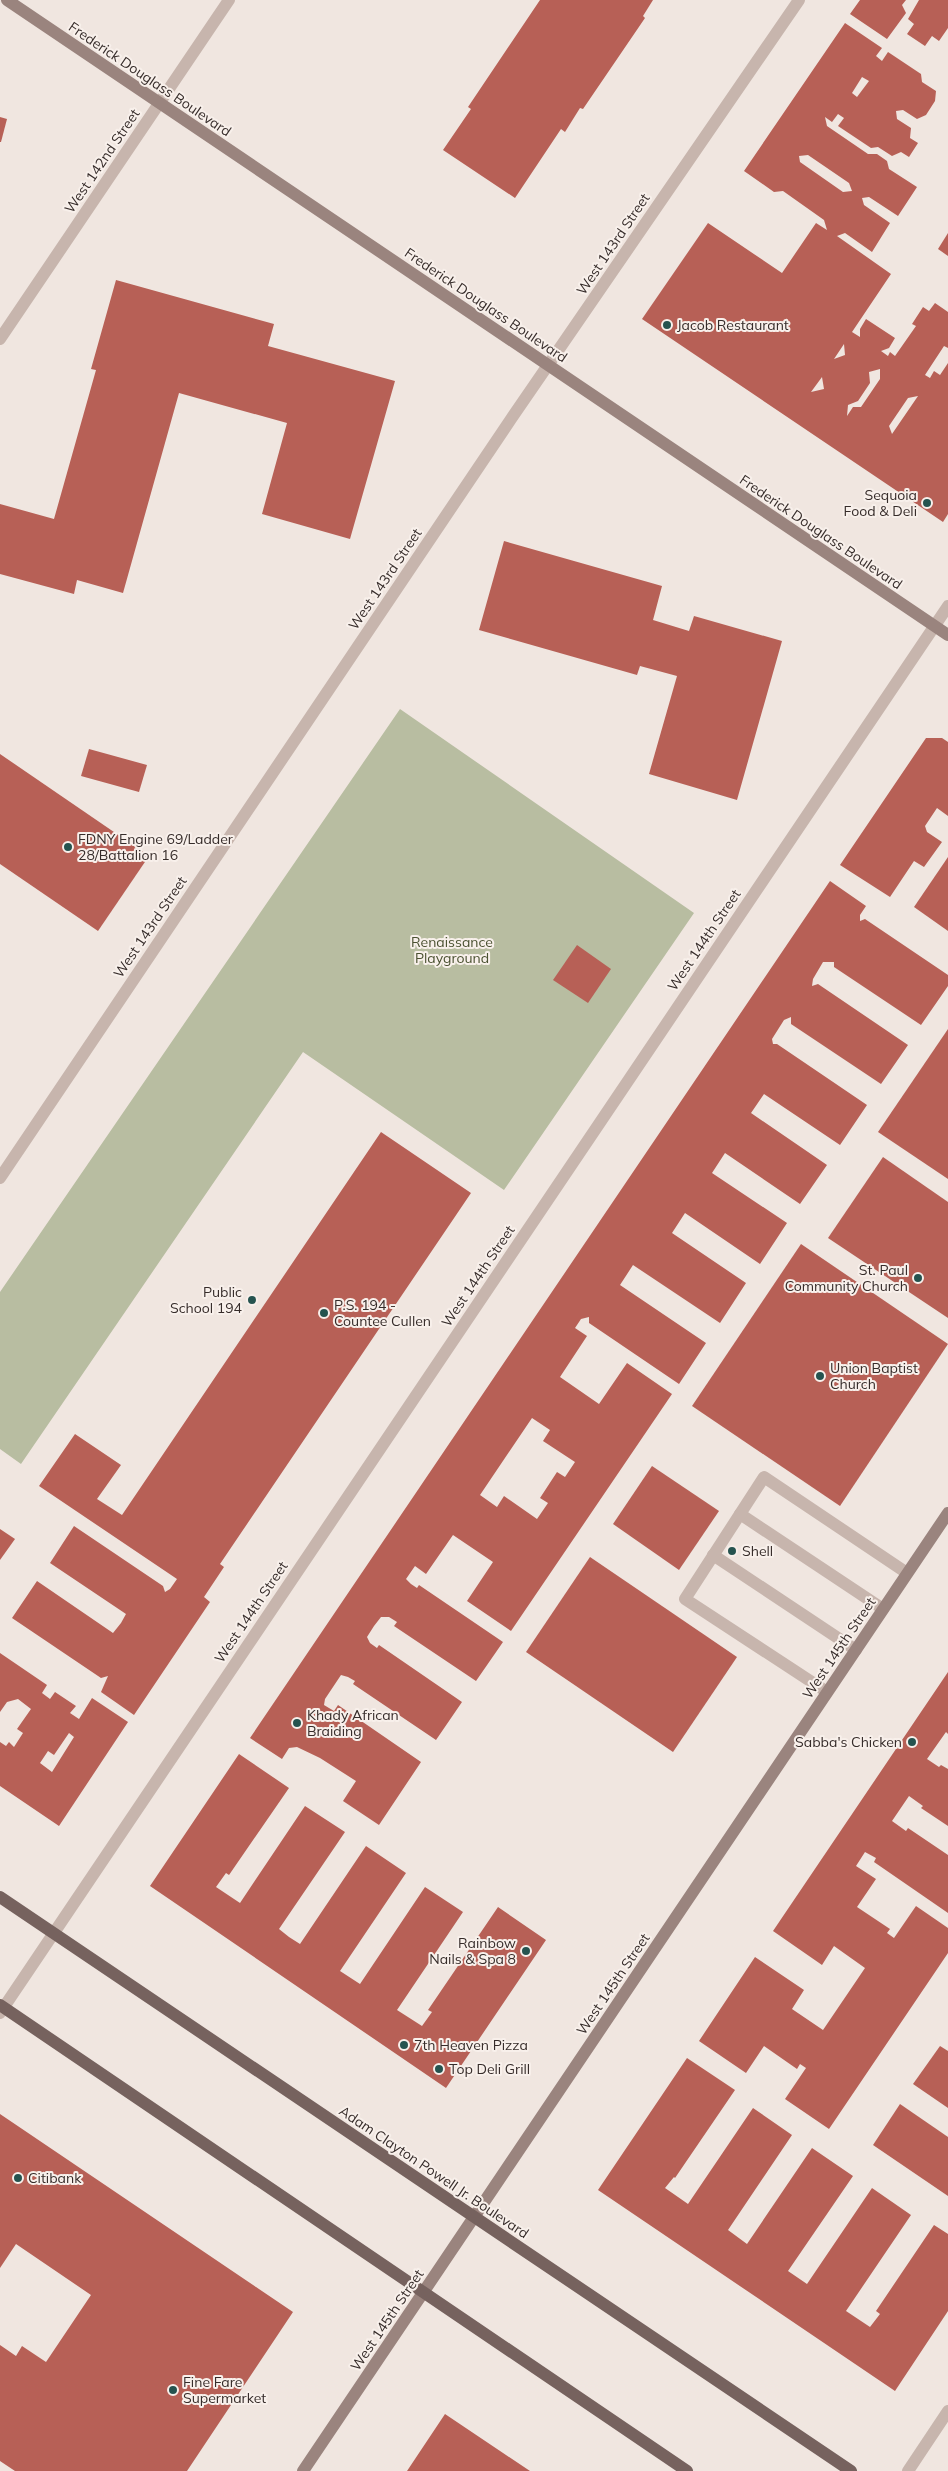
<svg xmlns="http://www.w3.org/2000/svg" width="948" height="2471" viewBox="0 0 948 2471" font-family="Mulish,sans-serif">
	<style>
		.green { fill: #b8bda1 }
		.building { fill: #b76056; fill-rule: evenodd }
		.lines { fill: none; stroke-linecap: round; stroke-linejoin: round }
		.lane { stroke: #c7b5ad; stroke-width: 12 }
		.street { stroke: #c7b5ad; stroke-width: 12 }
		.secondary { stroke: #9a847e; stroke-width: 12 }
		.primary { stroke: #76625e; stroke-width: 12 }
		.poi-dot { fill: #25534f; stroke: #f8f0eb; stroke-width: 2 }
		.labels { text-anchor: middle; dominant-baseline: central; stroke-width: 4; stroke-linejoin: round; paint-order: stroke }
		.street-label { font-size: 14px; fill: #362c2a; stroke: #f8f0eb }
		.poi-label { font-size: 14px; fill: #362c2a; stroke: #f8f0eb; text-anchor: start }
		.park-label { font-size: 14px; fill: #4a5131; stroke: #f8f0eb }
	</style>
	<rect width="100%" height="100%" fill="#f0e6e0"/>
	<path class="green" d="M400,709L694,913L504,1190L303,1052L21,1464L0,1449V1292Z"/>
	<g class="building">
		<path d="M540,0H653L643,16L645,18L583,109L580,108L565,132L561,129L515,198L443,150L471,109L468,107Z"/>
		<path d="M860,0H906L902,5L906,13L887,39L850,14Z"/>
		<path d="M919,0H948V28L939,41L932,36L925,46L907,34L914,24L908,19Z"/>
		<path d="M845,23L882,48L876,56L882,61L888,52L921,74L922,82L936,91L935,101L926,115L917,119L903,110L896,111L897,119L911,128L910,138L918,143L909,157L901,152L892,156L878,147L871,148L838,126L844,118L838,114L832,122L825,117L827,126L868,154H877L887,161L889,169L917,187L898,216L869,197L862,198L864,205L890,223L872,252L845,233L837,236L891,274L852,332L860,337V329L866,319L895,338L889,348L881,351L888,356L890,352L895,356L916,326L912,324L923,307L929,311L935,303L948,312V348L944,346L925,375L930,378L934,371L940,375L948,363V514L943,522L642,319L708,223L782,273L816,223L827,230L824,220L783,191L774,192L744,171ZM862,77L869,81L857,97L852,93ZM808,155L849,183L852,191L843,192L800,162L799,156ZM844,344L845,355L834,359ZM880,369V379L861,407H853L847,416L848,405L858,401L870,383L869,372ZM822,377L824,389L811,392ZM918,396L892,434L889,426L908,398Z"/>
		<path d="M0,117L7,119L1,142H0Z"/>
		<path d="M948,233V256L938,249Z"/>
		<path d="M116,280L274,324L268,346L395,381L350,539L262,514L287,423L179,393L123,593L77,580L74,594L0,574V504L54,519L96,370L91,369Z"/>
		<path d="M504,541L662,586L653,620L689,631L694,616L782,641L737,800L649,774L677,676L640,666L637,675L479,630Z"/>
		<path d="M926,738H942L948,742V816L937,808L925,826L927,832L942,842L924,867L914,861L890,897L840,865Z"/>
		<path d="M89,749L147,765L139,792L81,776Z"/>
		<path d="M0,754L149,856L98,931L0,864Z"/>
		<path d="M948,857V931L914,907Z"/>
		<path d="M830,881L866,906L860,915V921L865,919L948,975V986L921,1025L834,967V962H823L813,979L812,986L818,984L908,1045L881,1084L791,1024V1017L784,1020L772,1039L773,1044H777L867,1105L840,1145L764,1094L751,1113L827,1165L800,1204L725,1153L712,1173L787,1223L760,1264L685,1213L672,1233L746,1283L720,1323L633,1265L620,1285L706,1343L679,1384L589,1323V1317L581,1319L575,1328L587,1336L560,1377L599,1404L627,1363L672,1394L511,1631L467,1601L493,1562L453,1535L426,1574L415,1566L406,1579L411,1584L417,1588L419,1585L503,1642L476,1681L394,1626L397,1622L389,1617H381L374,1626L367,1637L370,1643L377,1648L379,1645L462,1702L436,1740L353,1684L355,1681L348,1677L341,1675L325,1699L324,1705L334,1711L338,1705L421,1762L379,1825L343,1801L356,1781L320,1758L297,1747L289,1748L282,1759L250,1738ZM532,1418L550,1430L543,1441L575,1462L565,1477L557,1472L540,1498L548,1503L537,1519L504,1496L497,1507L480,1495Z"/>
		<path d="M577,945L611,969L588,1003L553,980Z"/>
		<path d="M948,1029V1179L878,1132Z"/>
		<path d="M381,1132L471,1193L220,1564L224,1567L204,1597L210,1602L134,1715L101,1692L108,1676L101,1678L12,1618L37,1581L113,1633L121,1623L126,1614L50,1563L74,1526L163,1586L165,1592L170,1589L177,1579L39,1486L75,1434L121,1465L97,1499L122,1515Z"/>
		<path d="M883,1157L948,1202V1318L828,1238Z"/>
		<path d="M801,1244L948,1344L840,1506L692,1406Z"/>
		<path d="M652,1466L719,1511L679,1570L613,1524Z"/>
		<path d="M0,1529L15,1539L0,1560Z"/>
		<path d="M590,1557L737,1657L673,1752L526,1652Z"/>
		<path d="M0,1653L47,1685L42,1693L50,1699L55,1692L76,1706L70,1713L79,1719L92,1698L128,1722L59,1826L0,1786V1742L6,1746L9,1742L14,1747L23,1733L17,1729L31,1709L18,1699L7,1702L0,1712ZM69,1733L74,1737L52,1772L40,1763L48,1751L54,1755Z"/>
		<path d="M948,1672V1734L946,1732L927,1759L939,1767L941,1765L948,1769V1826L921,1808L923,1806L909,1796L892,1821L906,1831L908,1828L948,1855V1913L874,1862L876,1858L865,1852L856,1866L876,1879L857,1907L890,1929L887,1933L894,1938L916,1906L948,1928V1953L829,2129L785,2099L806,2068L800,2064L797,2069L764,2046L746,2073L699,2041L755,1957L804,1990L792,2009L823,2030L865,1968L834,1946L822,1965L773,1931Z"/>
		<path d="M239,1754L289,1788L229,1875L226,1873L216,1887L240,1903L305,1806L345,1832L279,1929L289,1937L300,1944L366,1846L406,1873L340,1971L360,1984L425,1887L463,1912L397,2010L422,2026L432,2012L428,2010L498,1907L546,1940L446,2088L150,1886Z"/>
		<path d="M940,2046L948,2051V2108L913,2084Z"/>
		<path d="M687,2058L735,2090L675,2178L674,2177L665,2188L678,2197L688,2204L753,2108L792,2135L728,2230L747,2244L812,2148L853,2176L788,2271L807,2284L872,2188L911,2215L846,2311L870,2327L880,2314L876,2311L934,2225L948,2234V2311L895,2391L598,2190Z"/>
		<path d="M900,2104L948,2137V2196L873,2145Z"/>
		<path d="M0,2114L293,2312L187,2471H15L0,2461V2345L16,2356L22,2346L46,2362L91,2295L16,2244L0,2268Z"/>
		<path d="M445,2414L506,2455L530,2471H407Z"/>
	</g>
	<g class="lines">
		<g class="lane">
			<path d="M740,1514L883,1609"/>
			<path d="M713,1555L856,1650"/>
			<path d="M827,1692L685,1599L764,1477L907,1573"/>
		</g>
		<g class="street">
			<path d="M0,339L229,0"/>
			<path d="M0,1178L511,419L799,0"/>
			<path d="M0,2013L948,606"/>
			<path d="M908,2471L948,2411"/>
		</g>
		<g class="secondary">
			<path d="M7,0L948,635"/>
			<path d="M303,2471L948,1513"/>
		</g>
		<g class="primary">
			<path d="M0,1897L851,2471"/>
			<path d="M0,2005L687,2471"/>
		</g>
	</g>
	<g class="poi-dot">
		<circle cx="667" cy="325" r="5"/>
		<circle cx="927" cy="503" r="5"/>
		<circle cx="68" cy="847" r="5"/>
		<circle cx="918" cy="1278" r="5"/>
		<circle cx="252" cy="1300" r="5"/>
		<circle cx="324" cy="1313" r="5"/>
		<circle cx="820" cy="1376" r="5"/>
		<circle cx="732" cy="1551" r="5"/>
		<circle cx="297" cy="1723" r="5"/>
		<circle cx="912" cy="1742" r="5"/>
		<circle cx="526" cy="1951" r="5"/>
		<circle cx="404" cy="2045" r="5"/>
		<circle cx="439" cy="2069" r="5"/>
		<circle cx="18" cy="2178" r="5"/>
		<circle cx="173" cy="2390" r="5"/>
	</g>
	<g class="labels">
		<g class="street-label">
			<text transform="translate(150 79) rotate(34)">Frederick Douglass Boulevard</text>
			<text transform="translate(102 161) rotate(-56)">West 142nd Street</text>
			<text transform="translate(613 244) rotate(-56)">West 143rd Street</text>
			<text transform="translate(486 305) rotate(34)">Frederick Douglass Boulevard</text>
			<text transform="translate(821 532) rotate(34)">Frederick Douglass Boulevard</text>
			<text transform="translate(385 579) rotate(-56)">West 143rd Street</text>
			<text transform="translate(150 927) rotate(-56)">West 143rd Street</text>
			<text transform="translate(704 940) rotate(-56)">West 144th Street</text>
			<text transform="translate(478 1276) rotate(-56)">West 144th Street</text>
			<text transform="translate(251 1612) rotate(-56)">West 144th Street</text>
			<text transform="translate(839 1648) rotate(-56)">West 145th Street</text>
			<text transform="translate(613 1984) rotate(-56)">West 145th Street</text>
			<text transform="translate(434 2172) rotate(34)">Adam Clayton Powell Jr. Boulevard</text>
			<text transform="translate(387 2320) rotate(-56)">West 145th Street</text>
		</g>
		<g class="poi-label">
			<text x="677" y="325">Jacob Restaurant</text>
			<text x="917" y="495" text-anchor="end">Sequoia<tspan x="917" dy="16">Food &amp; Deli</tspan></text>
			<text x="78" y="839">FDNY Engine 69/Ladder<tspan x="78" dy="16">28/Battalion 16</tspan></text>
			<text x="908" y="1270" text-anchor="end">St. Paul<tspan x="908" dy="16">Community Church</tspan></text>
			<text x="242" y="1292" text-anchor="end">Public<tspan x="242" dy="16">School 194</tspan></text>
			<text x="334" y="1305">P.S. 194 -<tspan x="334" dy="16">Countee Cullen</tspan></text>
			<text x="830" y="1368">Union Baptist<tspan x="830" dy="16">Church</tspan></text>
			<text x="742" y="1551">Shell</text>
			<text x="307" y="1715">Khady African<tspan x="307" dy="16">Braiding</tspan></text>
			<text x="902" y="1742" text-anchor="end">Sabba's Chicken</text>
			<text x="516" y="1943" text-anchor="end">Rainbow<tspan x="516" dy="16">Nails &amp; Spa 8</tspan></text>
			<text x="414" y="2045">7th Heaven Pizza</text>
			<text x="449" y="2069">Top Deli Grill</text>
			<text x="28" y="2178">Citibank</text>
			<text x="183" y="2382">Fine Fare<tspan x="183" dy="16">Supermarket</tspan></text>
		</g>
		<g class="park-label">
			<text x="452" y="942">Renaissance<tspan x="452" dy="16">Playground</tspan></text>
		</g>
	</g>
</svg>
